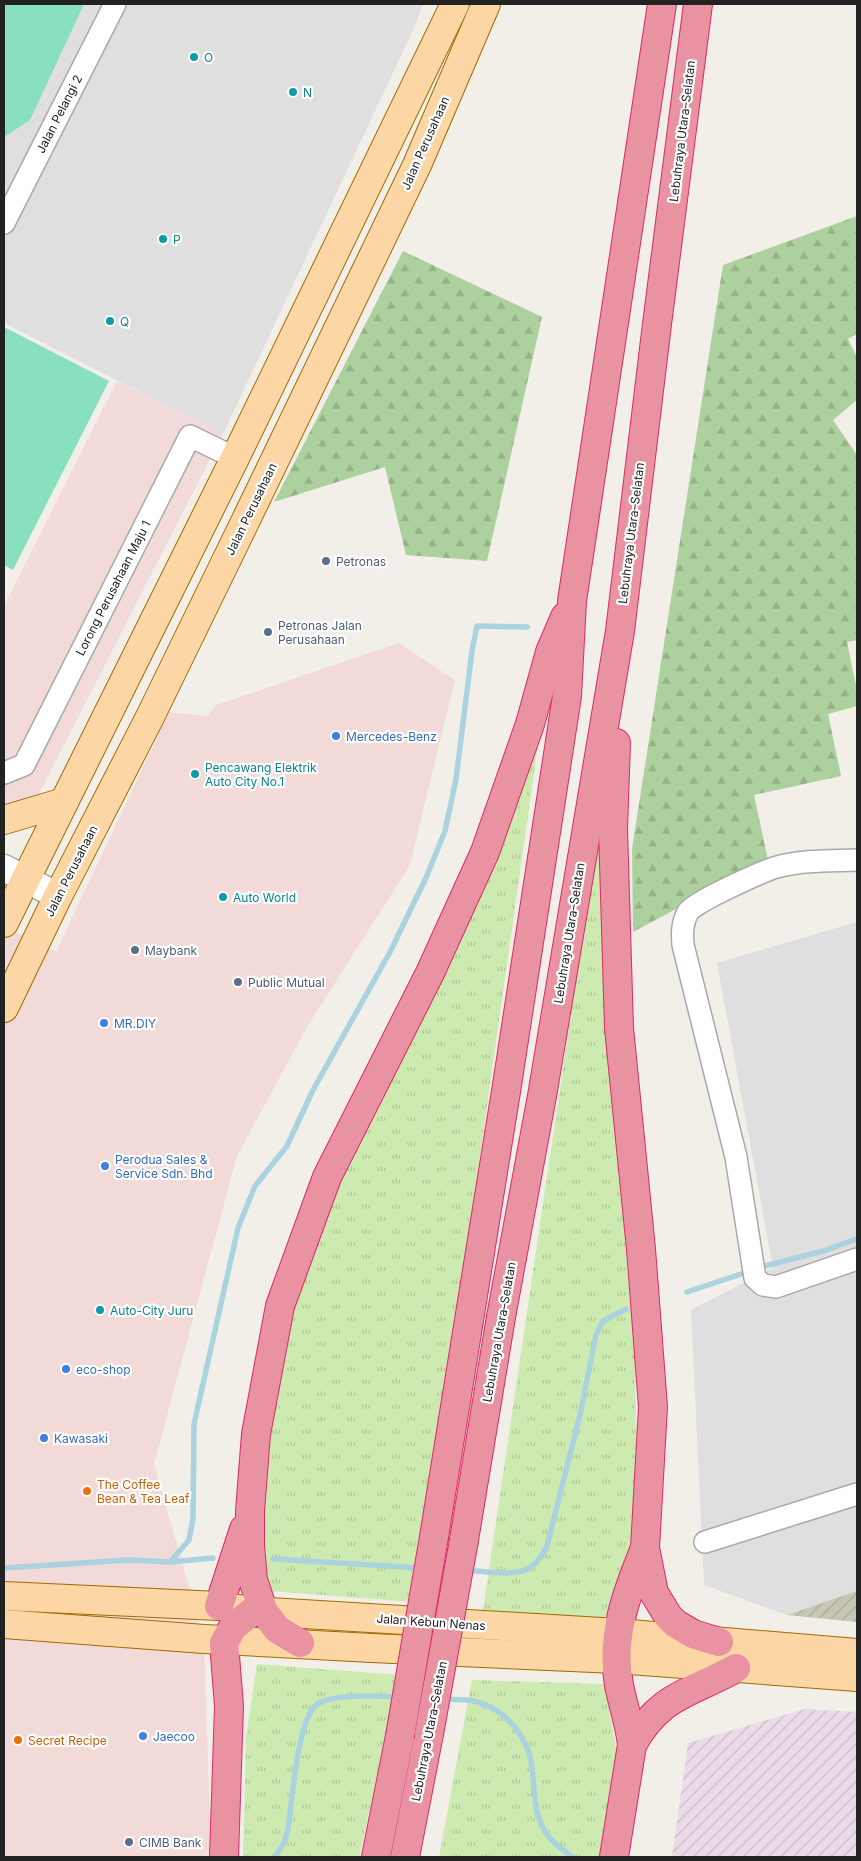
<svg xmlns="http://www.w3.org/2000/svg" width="861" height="1861" viewBox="0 0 861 1861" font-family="Inter,sans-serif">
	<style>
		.residential { fill: #e0dfdf }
		.commercial { fill: #f2dad9 }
		.industrial { fill: url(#industrial-furrows) }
		.construction { fill: url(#construction-furrows) }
		.grass { fill: url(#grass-tufts) }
		.forest { fill: url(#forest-firs) }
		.pitch { fill: #88e0be }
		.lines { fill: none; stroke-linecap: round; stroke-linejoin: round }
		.stream { stroke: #aad3df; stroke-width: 5.5 }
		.minor-casing { stroke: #a9a9a9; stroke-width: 24 }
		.tertiary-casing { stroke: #a9a9a9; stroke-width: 29 }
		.primary-casing { stroke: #a06b00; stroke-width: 30 }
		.motorway-casing { stroke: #dc2a67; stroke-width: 30 }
		.minor { stroke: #fff; stroke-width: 21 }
		.tertiary { stroke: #fff; stroke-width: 26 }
		.primary { stroke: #fcd6a4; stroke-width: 28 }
		.motorway { stroke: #e892a2; stroke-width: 28 }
		.motorway-bridge-casing { stroke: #dc2a67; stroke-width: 30; stroke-linecap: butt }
		.motorway-bridge { stroke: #e892a2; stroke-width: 28 }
		.culture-dot { fill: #0f9aa8; stroke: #fff; stroke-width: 2 }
		.service-dot { fill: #5c6f8a; stroke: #fff; stroke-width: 2 }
		.shop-dot { fill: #3f7fe0; stroke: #fff; stroke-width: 2 }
		.food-dot { fill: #e8710a; stroke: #fff; stroke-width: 2 }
		.labels { text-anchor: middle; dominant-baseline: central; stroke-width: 4.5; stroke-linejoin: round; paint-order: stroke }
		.culture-label { font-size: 12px; fill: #0d838f; stroke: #fff; text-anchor: start }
		.street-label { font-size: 12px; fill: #222; stroke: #fff }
		.service-label { font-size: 12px; fill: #4e5e75; stroke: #fff; text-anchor: start }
		.shop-label { font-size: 12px; fill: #366cbe; stroke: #fff; text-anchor: start }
		.food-label { font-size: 12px; fill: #c56008; stroke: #fff; text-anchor: start }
	</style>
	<defs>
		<pattern id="industrial-furrows" width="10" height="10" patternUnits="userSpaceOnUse" patternTransform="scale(1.25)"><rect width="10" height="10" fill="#ebdbe8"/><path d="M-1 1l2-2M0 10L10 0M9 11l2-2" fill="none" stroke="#c9bcc7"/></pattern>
		<pattern id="construction-furrows" width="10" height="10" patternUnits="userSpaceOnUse" patternTransform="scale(1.25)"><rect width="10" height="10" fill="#c7c7b4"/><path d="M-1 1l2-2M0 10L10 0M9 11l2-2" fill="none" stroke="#abab9a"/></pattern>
		<pattern id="grass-tufts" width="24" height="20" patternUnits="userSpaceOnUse" patternTransform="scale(1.25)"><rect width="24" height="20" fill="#cdebb0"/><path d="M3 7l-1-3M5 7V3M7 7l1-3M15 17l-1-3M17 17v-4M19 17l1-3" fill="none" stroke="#b0c997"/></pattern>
		<pattern id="forest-firs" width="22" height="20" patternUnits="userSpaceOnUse" patternTransform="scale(1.25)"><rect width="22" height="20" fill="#add19e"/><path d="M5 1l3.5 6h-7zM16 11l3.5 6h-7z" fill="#95b388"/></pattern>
	</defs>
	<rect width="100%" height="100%" fill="#f2efe9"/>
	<g class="residential">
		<path d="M4,4H423L415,26L223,434L4,323Z"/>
		<path d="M857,922V1591L787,1615L704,1585L691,1310L773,1268L717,963Z"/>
	</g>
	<g class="commercial">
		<path d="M117,381L223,434L39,794L4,806V606Z"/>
		<path d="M399,643L455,680L410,865L307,1027L237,1156L154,1464L204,1639L211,1854L207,1857H4V926L56,952L169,712L208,716L216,705Z"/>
	</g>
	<path class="industrial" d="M805,1709L857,1712V1857H672L688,1743Z"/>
	<path class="construction" d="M857,1591V1622L787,1615Z"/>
	<g class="grass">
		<path d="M538,745L454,1340L413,1602L269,1591L258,1556L280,1351L304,1259L357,1134L483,885Z"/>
		<path d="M606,777L605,999L635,1355L637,1498L631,1560L612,1612L601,1619L483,1610Z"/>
		<path d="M257,1664L399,1675L359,1857H243L246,1737Z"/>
		<path d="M472,1680L605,1684L617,1754L606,1857H439Z"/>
	</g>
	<g class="forest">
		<path d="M857,216V334L848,339L857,357V400L833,420L857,455V640L847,642L857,691V706L828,714L841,776L754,795L768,860L633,932L632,849L723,265Z"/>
		<path d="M403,251L542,317L487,561L406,555L385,467L274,502Z"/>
	</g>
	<g class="pitch">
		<path d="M4,4H84L30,120L4,137Z"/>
		<path d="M4,327L109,381L13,570L4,565Z"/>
	</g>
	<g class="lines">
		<g class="stream">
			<path d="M765,1266L823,1251L857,1239"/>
			<path d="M687,1292L741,1274"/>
			<path d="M273,1559L421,1568"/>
			<path d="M170,1562L213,1558"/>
			<path d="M4,1568L129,1560L170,1562L189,1540L193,1519L194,1424L238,1228L255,1186L287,1146L313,1090L390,952L426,878L445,831L456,779L472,651L477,626L527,627"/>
			<path d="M465,1570C482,1571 519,1578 532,1566C539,1561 543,1553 547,1546L580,1415L596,1335L603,1321L626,1309"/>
			<path d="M442,1699C452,1700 463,1699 473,1701C504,1707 529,1737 532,1768C535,1790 533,1812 545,1831C551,1842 563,1850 573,1857"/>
			<path d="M275,1857L284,1843L288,1830C292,1803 297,1724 315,1706C328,1693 380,1696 398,1697"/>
		</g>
		<g class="minor-casing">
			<g id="minor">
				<path d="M4,223L115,4"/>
				<path d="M4,773L24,765L190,436L235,458"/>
				<path d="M857,860C831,861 802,860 777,867C763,871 694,902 688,912C682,923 682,933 683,945L736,1157L755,1278L763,1285L776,1287L857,1259"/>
				<path d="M705,1542L857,1494"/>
			</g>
		</g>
		<g class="tertiary-casing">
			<path id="tertiary" d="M4,868L58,896"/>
		</g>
		<g class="primary-casing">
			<g id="primary">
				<path d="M4,820L64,802"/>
				<path d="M4,923L235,458L455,4"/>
				<path d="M4,1008L58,896L149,719L243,526L417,165L486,4"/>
				<path d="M4,1596L219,1606L253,1611L618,1633L857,1653"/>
				<path d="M4,1624L204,1639L372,1648L616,1659L857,1677"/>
			</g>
		</g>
		<g class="motorway-casing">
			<g id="motorway">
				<path d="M616,743L613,829L619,1028L641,1249L653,1407L645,1548L654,1593L668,1616L676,1624L693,1634L719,1642"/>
				<path d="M434,1537L507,1085L567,696L572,601L662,4"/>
				<path d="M464,1540L501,1317L542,1096L620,631L657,324L698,4"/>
				<path d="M219,1606L244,1529"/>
				<path d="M300,1643L277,1629L263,1610L253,1580L250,1546V1511L256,1434L280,1306L327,1177L430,973L485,852L530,724L550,652L565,617"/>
				<path d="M632,1745C660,1694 690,1694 736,1668"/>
				<path d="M224,1857L229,1706L224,1643L233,1627L253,1611"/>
				<path d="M376,1857L400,1736"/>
				<path d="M405,1857L429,1734"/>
				<path d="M614,1857L632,1745C630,1725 623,1705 619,1685C610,1636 627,1592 645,1548"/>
			</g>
		</g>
		<use href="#minor" class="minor"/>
		<use href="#tertiary" class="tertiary"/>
		<use href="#primary" class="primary"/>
		<use href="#motorway" class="motorway"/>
		<g class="motorway-bridge-casing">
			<g id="motorway-bridge">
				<path d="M429,1734L464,1540"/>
				<path d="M400,1736L434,1537"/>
			</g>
		</g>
		<use href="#motorway-bridge" class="motorway-bridge"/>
	</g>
	<g class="culture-dot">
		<circle cx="194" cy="57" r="5"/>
		<circle cx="293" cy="92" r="5"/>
		<circle cx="163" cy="239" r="5"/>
		<circle cx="110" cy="321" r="5"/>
		<circle cx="195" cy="774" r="5"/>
		<circle cx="223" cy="897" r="5"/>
		<circle cx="100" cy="1310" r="5"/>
	</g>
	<g class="service-dot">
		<circle cx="326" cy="561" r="5"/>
		<circle cx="268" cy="632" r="5"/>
		<circle cx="135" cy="950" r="5"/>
		<circle cx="238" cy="982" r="5"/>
		<circle cx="129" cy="1842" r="5"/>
	</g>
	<g class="shop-dot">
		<circle cx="336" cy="736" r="5"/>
		<circle cx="104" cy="1023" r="5"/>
		<circle cx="105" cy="1166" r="5"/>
		<circle cx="66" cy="1369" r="5"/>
		<circle cx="44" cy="1438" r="5"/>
		<circle cx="143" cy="1736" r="5"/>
	</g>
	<g class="food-dot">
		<circle cx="87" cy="1491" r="5"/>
		<circle cx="18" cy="1740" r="5"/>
	</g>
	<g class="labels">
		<g class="culture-label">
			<text x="204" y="57">O</text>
			<text x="303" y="92">N</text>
			<text x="173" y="239">P</text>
			<text x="120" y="321">Q</text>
			<text x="205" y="767">Pencawang Elektrik<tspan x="205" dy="14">Auto City No.1</tspan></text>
			<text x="233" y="897">Auto World</text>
			<text x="110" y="1310">Auto-City Juru</text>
		</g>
		<g class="street-label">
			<text transform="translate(59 114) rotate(-63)">Jalan Pelangi 2</text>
			<text transform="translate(682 131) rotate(-83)">Lebuhraya Utara–Selatan</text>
			<text transform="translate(425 143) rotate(-66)">Jalan Perusahaan</text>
			<text transform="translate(251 509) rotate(-64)">Jalan Perusahaan</text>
			<text transform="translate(631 533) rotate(-83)">Lebuhraya Utara–Selatan</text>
			<text transform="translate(113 588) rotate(-63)">Lorong Perusahaan Maju 1</text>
			<text transform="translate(71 871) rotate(-63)">Jalan Perusahaan</text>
			<text transform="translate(569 933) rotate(-81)">Lebuhraya Utara–Selatan</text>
			<text transform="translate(499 1332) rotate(-80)">Lebuhraya Utara–Selatan</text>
			<text transform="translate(431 1622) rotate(4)">Jalan Kebun Nenas</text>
			<text transform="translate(429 1731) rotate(-79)">Lebuhraya Utara–Selatan</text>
		</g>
		<g class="service-label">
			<text x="336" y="561">Petronas</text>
			<text x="278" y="625">Petronas Jalan<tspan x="278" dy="14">Perusahaan</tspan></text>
			<text x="145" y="950">Maybank</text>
			<text x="248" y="982">Public Mutual</text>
			<text x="139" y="1842">CIMB Bank</text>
		</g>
		<g class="shop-label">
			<text x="346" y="736">Mercedes-Benz</text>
			<text x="114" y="1023">MR.DIY</text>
			<text x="115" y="1159">Perodua Sales &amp;<tspan x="115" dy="14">Service Sdn. Bhd</tspan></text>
			<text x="76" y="1369">eco-shop</text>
			<text x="54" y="1438">Kawasaki</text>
			<text x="153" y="1736">Jaecoo</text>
		</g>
		<g class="food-label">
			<text x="97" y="1484">The Coffee<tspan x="97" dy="14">Bean &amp; Tea Leaf</tspan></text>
			<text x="28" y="1740">Secret Recipe</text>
		</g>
	</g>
	<rect width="861" height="1861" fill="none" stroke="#222222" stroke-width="10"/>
</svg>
